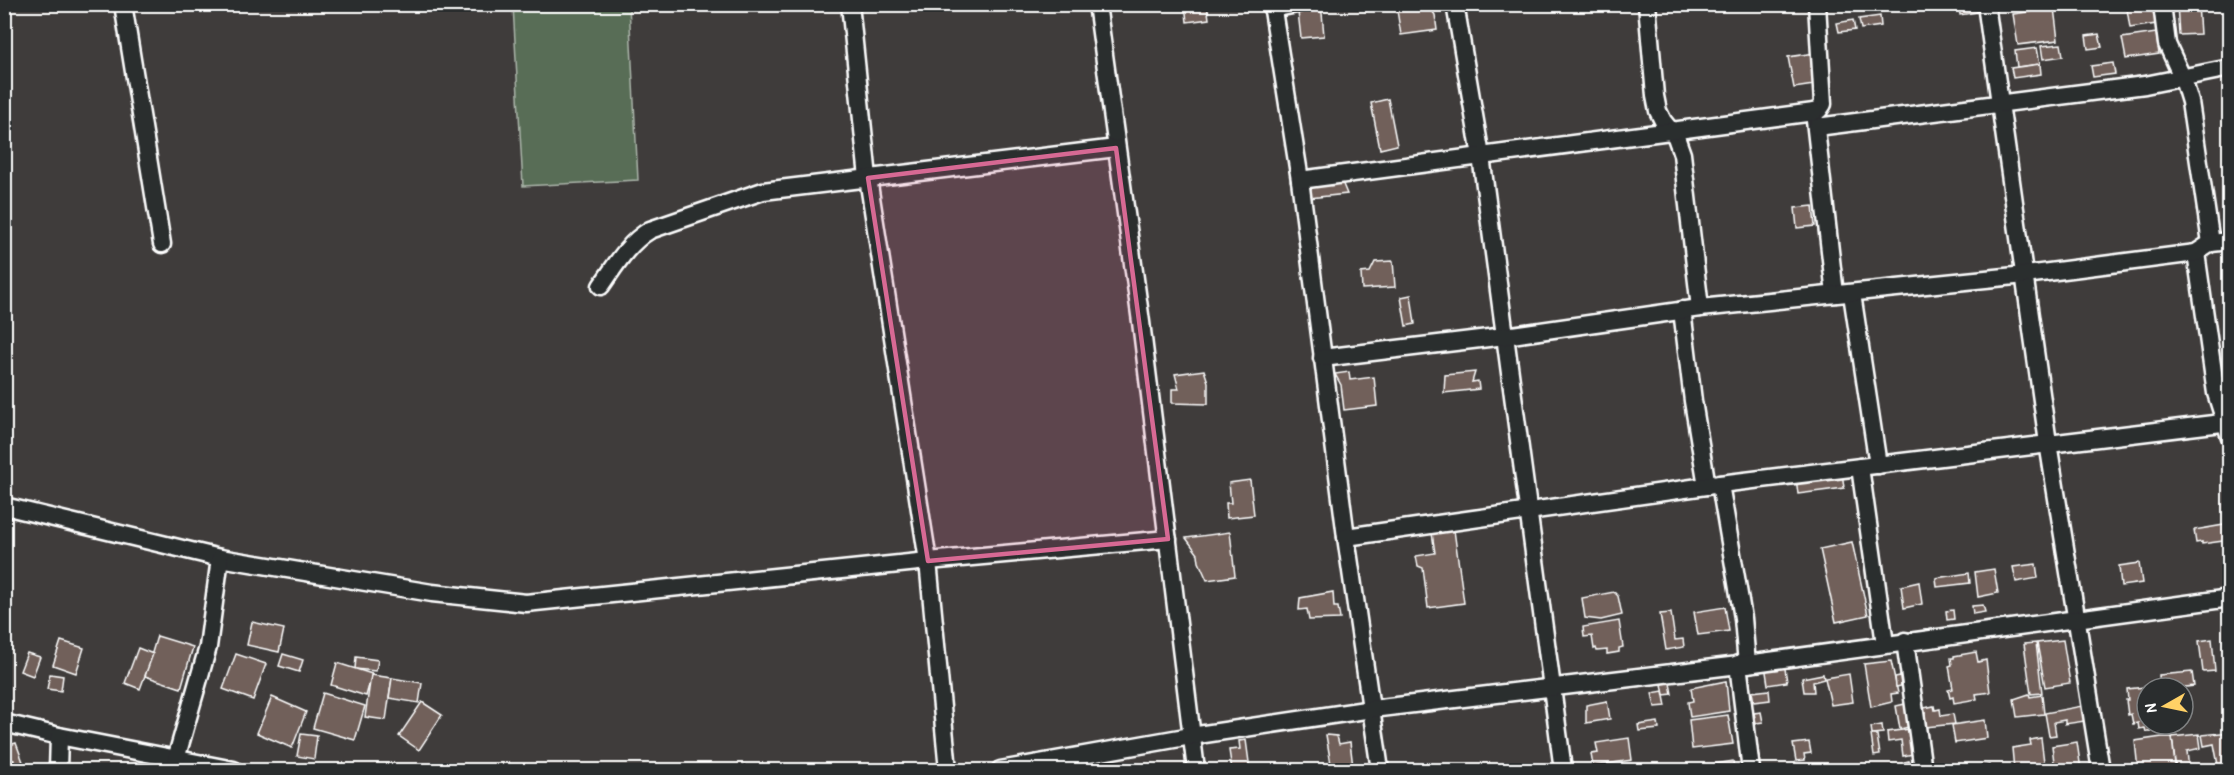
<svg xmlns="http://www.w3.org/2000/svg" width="2234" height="775" viewBox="0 0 2234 775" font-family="'Patrick Hand',sans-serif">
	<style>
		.green { fill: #596d57; stroke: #acb6ab; stroke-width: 1.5 }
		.building { fill: #71605a; stroke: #fff; stroke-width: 1.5 }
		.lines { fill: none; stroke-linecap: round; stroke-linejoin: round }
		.minor-casing { stroke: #fff; stroke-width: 21 }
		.minor { stroke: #2a2d2e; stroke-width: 16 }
		.marked { fill: #d76994; fill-opacity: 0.2; stroke: #d76994; stroke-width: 4.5; stroke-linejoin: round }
	</style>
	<rect width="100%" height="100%" fill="#3f3c3b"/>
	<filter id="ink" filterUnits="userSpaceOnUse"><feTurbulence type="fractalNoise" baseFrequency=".0167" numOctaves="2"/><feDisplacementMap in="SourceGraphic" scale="12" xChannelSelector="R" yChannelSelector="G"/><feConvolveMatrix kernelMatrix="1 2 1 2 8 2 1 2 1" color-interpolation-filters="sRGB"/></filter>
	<g filter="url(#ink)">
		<path class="green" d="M513,5H629L638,180L523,186Z"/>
		<g class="building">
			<path d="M1185,4H1207L1209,19L1187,22Z"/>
			<path d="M1396,4H1428L1435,15L1437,30L1401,35Z"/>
			<path d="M1846,4H1884V8L1846,10Z"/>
			<path d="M1977,4L1978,12L1960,15L1959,6Z"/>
			<path d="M2177,4H2198L2200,34L2179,35Z"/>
			<path d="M2153,6L2156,24L2130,28L2127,9Z"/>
			<path d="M2054,8L2058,40L2018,45L2013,14Z"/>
			<path d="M1319,10L1322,13L1324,36L1301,38L1298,12Z"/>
			<path d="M1880,16L1881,26L1861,29L1859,19Z"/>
			<path d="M1853,20L1855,30L1839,32L1837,23Z"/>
			<path d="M2156,33L2159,54L2126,59L2122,38Z"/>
			<path d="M2099,34L2102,47L2088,49L2086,36Z"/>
			<path d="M2061,44L2063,56L2043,59L2041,46Z"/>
			<path d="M2037,48L2040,64L2017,67L2015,51Z"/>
			<path d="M1815,53L1820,84L1794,88L1788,57Z"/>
			<path d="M2113,63L2115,74L2093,77L2091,66Z"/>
			<path d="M2040,64L2041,74L2013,78L2011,68Z"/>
			<path d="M1388,99L1397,145L1380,149L1371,103Z"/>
			<path d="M1342,182L1347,194L1309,198L1308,187Z"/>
			<path d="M1813,206L1815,226L1797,228L1795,208Z"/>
			<path d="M1393,261L1395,287L1362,289L1361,273L1370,272L1375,262Z"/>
			<path d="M1411,295L1415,324L1406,326L1401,297Z"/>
			<path d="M1204,370L1208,382V404L1172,403V389H1179L1175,374Z"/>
			<path d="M1349,372L1350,380L1374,377L1377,406L1344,410L1341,385L1335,374Z"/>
			<path d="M1475,372L1472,382L1478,381L1479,389L1444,393L1445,375Z"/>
			<path d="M1842,472L1844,488L1798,494L1796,478Z"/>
			<path d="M1250,480L1254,515L1227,518L1226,503H1231L1229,483Z"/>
			<path d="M2230,524V540L2202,544V542L2196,543L2194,530Z"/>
			<path d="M1454,530L1464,603L1428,608L1423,568L1418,566L1416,556L1435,553L1432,533Z"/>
			<path d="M1230,532L1235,576L1207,580L1199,562L1198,554L1186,538Z"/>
			<path d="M1852,542L1868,615L1836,622L1820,549Z"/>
			<path d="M2139,563L2142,583L2121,586L2119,566Z"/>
			<path d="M2036,564L2038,578L2016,582L2013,567Z"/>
			<path d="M1994,569L1998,593L1978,597L1975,572Z"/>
			<path d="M1969,573L1970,583L1937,587L1936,578Z"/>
			<path d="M1919,582L1922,604L1904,608L1901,586Z"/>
			<path d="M1333,592L1334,607H1338L1340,619L1309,620L1307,609L1299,610L1300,598Z"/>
			<path d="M1614,592L1618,596L1622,615L1601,620L1585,618L1582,598Z"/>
			<path d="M1983,605L1985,612L1973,614L1972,606Z"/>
			<path d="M1725,607L1729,631L1698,635L1694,612Z"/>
			<path d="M1953,610L1954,619L1947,620L1946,611Z"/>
			<path d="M1671,613L1675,640L1683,639L1684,647L1666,650L1660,614Z"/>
			<path d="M1619,621L1623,647L1619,648V652L1607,654V650L1597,651L1596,648L1594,649L1592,636L1584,637L1583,627Z"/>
			<path d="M252,622L284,629L279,652L247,645Z"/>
			<path d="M157,636L193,647L181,688L145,676Z"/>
			<path d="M2212,639L2215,671L2203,672L2199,641Z"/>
			<path d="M2063,640L2070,683L2045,687L2037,643Z"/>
			<path d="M61,641L84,648L76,673L53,665Z"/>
			<path d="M2036,643L2042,693L2031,694L2024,644Z"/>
			<path d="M138,648L153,654L140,689L125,683Z"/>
			<path d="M1976,652L1978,662L1986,660L1990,692L1976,694L1977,699L1954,703L1953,697L1950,698L1948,690L1953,689L1949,666L1952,665L1951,658H1954V656Z"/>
			<path d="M27,653L40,657L33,676L20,671Z"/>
			<path d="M236,654L266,664L253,700L223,689Z"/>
			<path d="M283,654L303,660L299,672L279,666Z"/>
			<path d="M356,657L378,660L376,671L355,669Z"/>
			<path d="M1891,661L1898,693L1891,694L1892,702L1871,707L1864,664Z"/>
			<path d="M1784,662L1787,682L1768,685L1765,665Z"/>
			<path d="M337,663L372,674L366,696L331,685Z"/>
			<path d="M2230,663V686L2226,687L2223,665Z"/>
			<path d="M2192,672L2194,686L2178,688V685L2160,687L2159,675Z"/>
			<path d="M50,674L63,676L61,691L47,689Z"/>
			<path d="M1823,674L1824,679L1813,682L1814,692H1804L1802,678Z"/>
			<path d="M1849,674L1853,702L1831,705L1825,678Z"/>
			<path d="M371,675L392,678L386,720L365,717Z"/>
			<path d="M1900,676L1901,686L1896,687L1895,677Z"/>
			<path d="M392,678L422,683L419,703L389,698Z"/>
			<path d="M1726,681L1729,711L1690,717L1688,702L1693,701L1691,688Z"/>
			<path d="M1670,683L1672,694L1664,695L1662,684Z"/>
			<path d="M2145,687L2147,724H2159L2160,726L2150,727L2151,732H2146L2145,728L2139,729L2138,723L2133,724L2131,714L2128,715L2126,700H2128L2127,689Z"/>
			<path d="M1769,690L1770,700L1754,702L1752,692Z"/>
			<path d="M1663,691L1666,706L1655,707L1652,693Z"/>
			<path d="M323,693L365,706L355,740L313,728Z"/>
			<path d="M2029,694L2030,697L2042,695L2044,714L2017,717L2014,699Z"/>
			<path d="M272,697L306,712L292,748L257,733Z"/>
			<path d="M1607,701L1610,719L1586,723V705Z"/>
			<path d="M422,702L442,715L419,750L399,736Z"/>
			<path d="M1905,704L1909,727L1900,729L1896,706Z"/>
			<path d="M1934,706L1935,710L1940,709L1941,716L1953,714L1955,724L1925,727L1923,713H1925L1924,708Z"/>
			<path d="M2082,706L2085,721L2065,724V720L2054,722L2056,735L2049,736L2045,713Z"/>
			<path d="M1761,712L1763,722L1756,723L1754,713Z"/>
			<path d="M1728,715L1733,744L1692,749L1689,720Z"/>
			<path d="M1985,720L1987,738L1955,743L1952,725Z"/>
			<path d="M1658,722L1659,729L1639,731L1638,725Z"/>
			<path d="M1882,725L1883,733L1872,734L1871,727Z"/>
			<path d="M1910,729L1913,754L1903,756L1901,740L1888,742L1887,732Z"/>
			<path d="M2230,732V764L2218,765L2214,744L2204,746L2202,735Z"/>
			<path d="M301,734L317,736L314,759L297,756Z"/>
			<path d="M2199,734L2201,748L2187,751L2189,770H2176L2172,737Z"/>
			<path d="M1326,735L1337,736L1339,744L1350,742L1353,767L1332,770Z"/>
			<path d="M1871,735H1877L1880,755L1874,756Z"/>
			<path d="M2162,737H2172L2175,766L2154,769V770H2138L2135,741Z"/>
			<path d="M1629,738L1632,760L1593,766L1591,754L1598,753L1596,743Z"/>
			<path d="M2041,738L2045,770H2014L2012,748L2031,745L2030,740Z"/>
			<path d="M1246,740L1250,770H1232L1229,750L1240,749L1239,741Z"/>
			<path d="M1809,742L1811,753L1804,754L1805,760L1796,761L1793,744Z"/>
			<path d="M2077,742L2081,770H2055L2052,746Z"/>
			<path d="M16,743L26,770H15L6,746Z"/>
			<path d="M4,757L14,760L11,770H4Z"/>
			<path d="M1733,761L1734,770H1703L1702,766Z"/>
			<path d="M1909,761L1911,770H1905L1904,762Z"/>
			<path d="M153,765L184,767V770H152Z"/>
			<path d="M1989,765L1990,770H1960Z"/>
		</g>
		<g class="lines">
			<g class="minor-casing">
				<g id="minor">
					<path d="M123,4L162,244"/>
					<path d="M850,4L868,178L928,561L948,770"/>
					<path d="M1097,4L1141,322L1196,770"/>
					<path d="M1272,4L1300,180L1346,537L1380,770"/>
					<path d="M1455,4L1481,156L1563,770"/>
					<path d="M1647,4L1655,96L1658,111L1663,121L1676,137L1682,154L1700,308"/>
					<path d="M1817,4L1823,104L1819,110L1814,112L1835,294"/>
					<path d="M1986,4L2048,443L2101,770"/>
					<path d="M2162,4L2167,44L2183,79L2190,102L2211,243"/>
					<path d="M1272,9L1297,4"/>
					<path d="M1817,127L2145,85L2230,68"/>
					<path d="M1300,180L1814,112"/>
					<path d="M2196,253L2216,393L2230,437"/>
					<path d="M601,286C615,266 628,243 650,230L763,191L1116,148"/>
					<path d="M1852,294L1878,465"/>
					<path d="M1682,310L1693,401L1707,486"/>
					<path d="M1322,358L1505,336L1700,308L2025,275L2196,253L2211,243L2230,241"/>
					<path d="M1860,467L1885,644"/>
					<path d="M1720,484L1743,618L1747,664"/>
					<path d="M4,506L220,558L432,593L526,603L928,561L1168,539"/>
					<path d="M1346,537L1720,484L2230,422"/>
					<path d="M1905,641L1923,770"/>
					<path d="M1738,664L1751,770"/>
					<path d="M4,723L59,736L234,770"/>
					<path d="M176,759L208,647L220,558"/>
					<path d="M58,770L59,736"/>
					<path d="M1000,770L1191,736L1372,709L1747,664L2230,598"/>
				</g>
			</g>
			<use href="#minor" class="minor"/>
		</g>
	</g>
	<path class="marked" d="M1116,148L1168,539L928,561L868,178Z"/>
	<rect width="2234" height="775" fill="none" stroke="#2a2d2e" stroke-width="24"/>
	<rect x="12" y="12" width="2210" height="751" fill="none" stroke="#fff" stroke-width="2" filter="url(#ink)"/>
	<g transform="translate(2165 706) rotate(261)"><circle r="28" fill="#2a2d2e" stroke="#7f8182" stroke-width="1.5"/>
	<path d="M0-4.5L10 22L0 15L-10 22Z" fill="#ffd166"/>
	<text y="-9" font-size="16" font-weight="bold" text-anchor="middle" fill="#ffffff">N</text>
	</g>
</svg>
